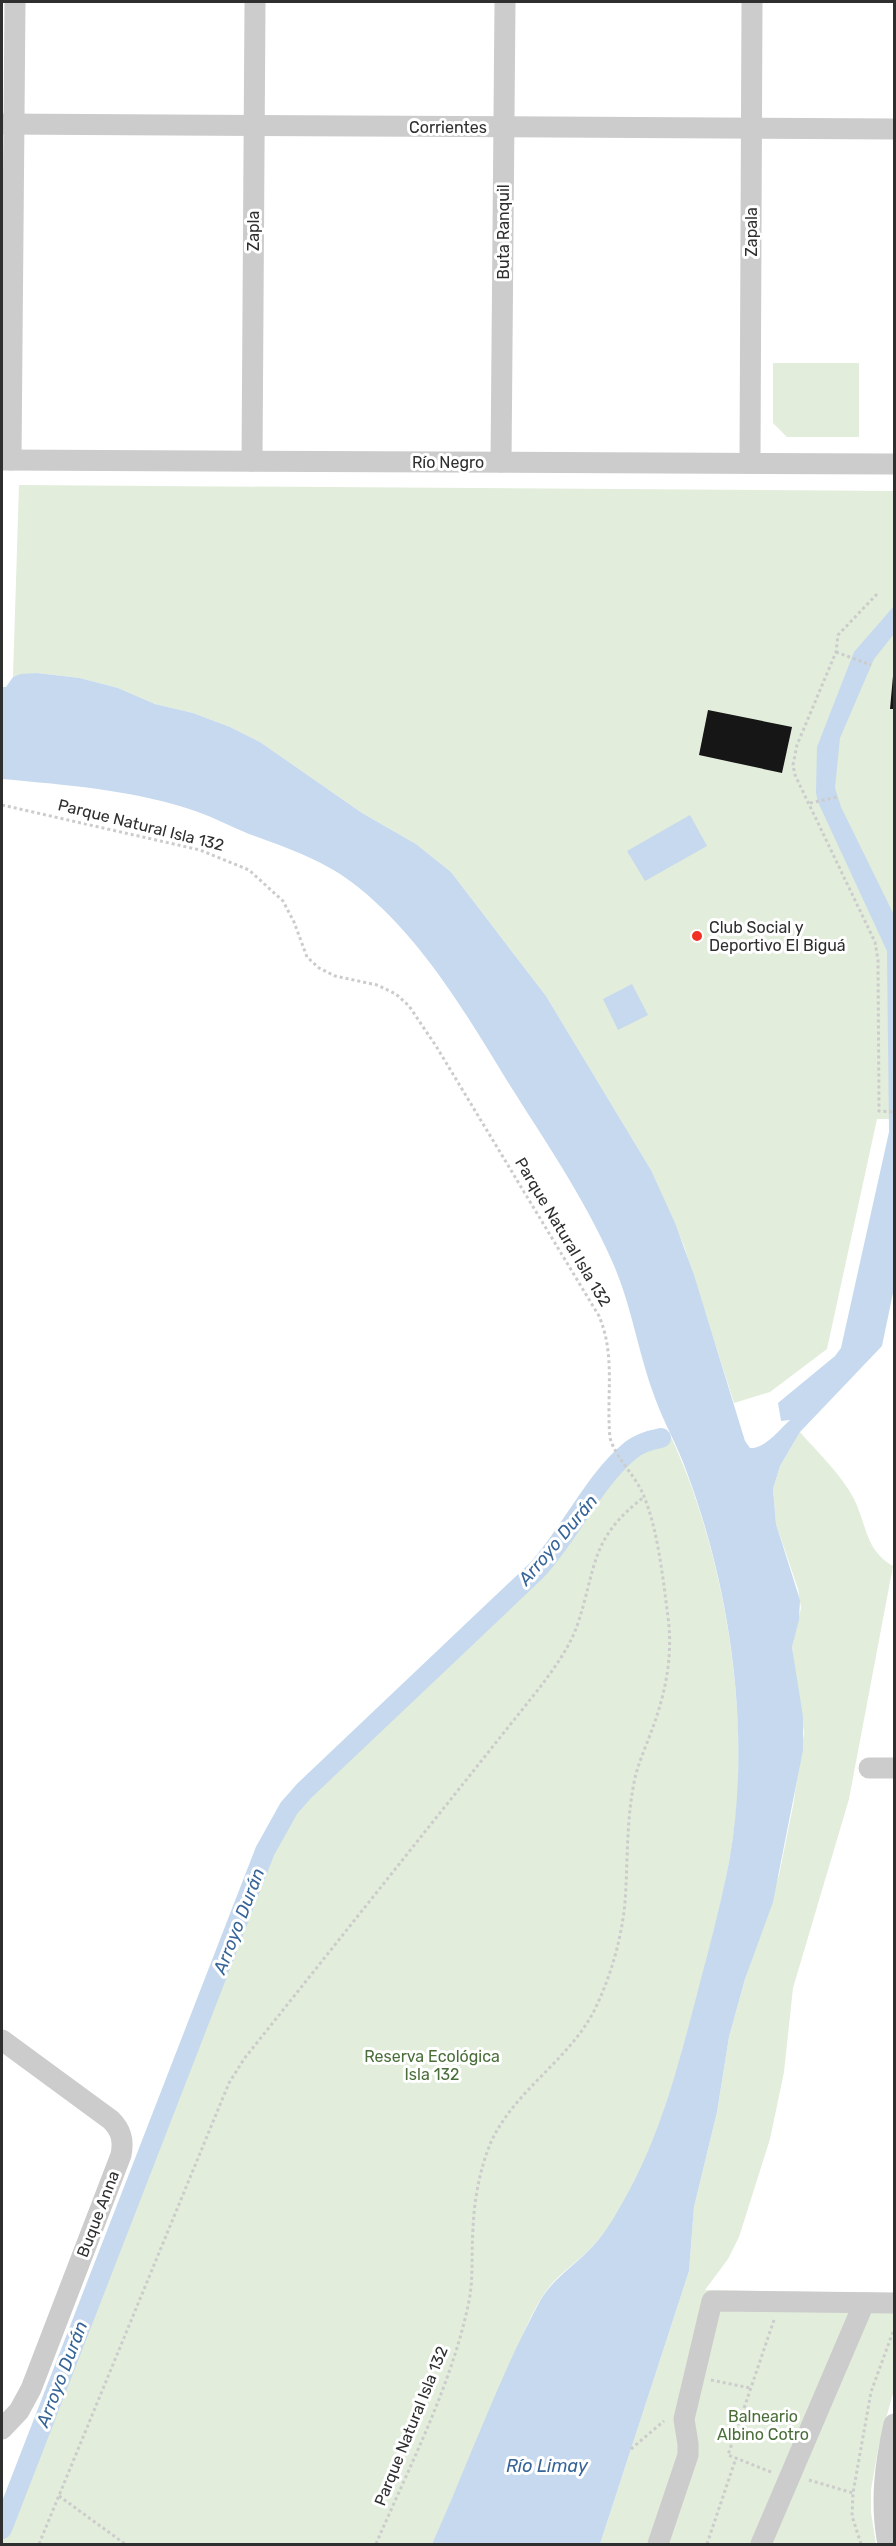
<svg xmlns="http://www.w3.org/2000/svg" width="896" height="2546" viewBox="0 0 896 2546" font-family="Rubik,sans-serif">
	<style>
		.green { fill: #e2eddb }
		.water { fill: #c6d9ee }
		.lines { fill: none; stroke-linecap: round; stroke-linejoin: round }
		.canal { stroke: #c6d9ee; stroke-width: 20 }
		.building { fill: #161616 }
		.path { stroke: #ccc; stroke-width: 3; stroke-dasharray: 3 3; stroke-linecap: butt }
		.minor { stroke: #ccc; stroke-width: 21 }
		.poi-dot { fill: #f13125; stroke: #fff; stroke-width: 2 }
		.labels { text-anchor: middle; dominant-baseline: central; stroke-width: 6; stroke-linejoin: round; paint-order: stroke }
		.street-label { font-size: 16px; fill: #2f2f2f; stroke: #fff }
		.poi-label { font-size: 16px; fill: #2f2f2f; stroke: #fff; text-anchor: start }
		.park-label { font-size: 16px; fill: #4a6e39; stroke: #fff }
		.water-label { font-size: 18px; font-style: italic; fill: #376597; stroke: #fff }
	</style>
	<rect width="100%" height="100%" fill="#fff"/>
	<g class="green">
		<path d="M773,363H859V437H787L773,423Z"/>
		<path d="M19,485L894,491V1119H877L827,1349L770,1392L734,1403L684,1246L651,1170L546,996L451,872L416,844L362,813L260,742L230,727L193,713L155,704L118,688L80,678L37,673L13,677Z"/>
		<path d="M800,1432C818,1453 841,1474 854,1499C867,1525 865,1550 893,1566L849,1799L793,1988L784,2072L770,2139L739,2237L728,2259L705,2290L894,2293V2390L879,2444L871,2490V2512L876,2544H600L689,2271L694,2207L717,2112L729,2037L745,1979L779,1875L793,1806L804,1733L792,1647L801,1608L798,1589L776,1524L773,1489L780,1466Z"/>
		<path d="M671,1437C722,1546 749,1703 735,1822C728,1881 712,1940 697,1997C682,2053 667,2109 644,2162C632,2191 613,2225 591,2248C576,2264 556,2275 544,2294C530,2315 521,2340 510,2364C483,2423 459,2485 432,2544H2V2529L265,1851L289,1808L304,1791L536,1571C569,1535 595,1479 632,1450C643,1441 657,1438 671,1437Z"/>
	</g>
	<g class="water">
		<path d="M894,606V634L874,659L840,738L835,788L841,807L894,915V1288L882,1346L800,1432L780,1466L773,1489L776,1524L800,1600L799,1620L792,1647L803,1717V1750L773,1902L745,1979L729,2037L717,2112L694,2207L689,2271L600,2544H432C468,2464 498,2379 540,2301C553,2278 576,2265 593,2246C606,2232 615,2216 624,2200C659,2139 677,2070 695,2002C707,1956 720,1909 729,1862C752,1736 731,1589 686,1470C677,1445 664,1423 655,1398C638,1354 632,1305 612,1261C584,1197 543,1138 506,1079C464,1010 421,938 358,887C326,861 287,848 249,834C232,827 215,818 198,812C136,790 67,785 2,779V687H6L13,677L21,674L37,673L80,678L118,688L155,704L193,713L230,727L260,742L362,813L416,844L451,872L546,996L651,1170L675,1223L694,1275L745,1441L750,1448C764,1450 780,1429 790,1420L781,1421L778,1403L835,1356L841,1348L889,1132L887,951L818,802L816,793L817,747L854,652Z"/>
		<path d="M690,815L707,846L645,881L627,851Z"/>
		<path d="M632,984L648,1015L618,1030L603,999Z"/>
	</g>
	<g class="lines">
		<path class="canal" d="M2,2529L265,1851L289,1808L304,1791L536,1571C570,1535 593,1481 631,1450C640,1443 650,1440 661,1438"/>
	</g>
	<g class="building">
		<path d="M893,676H894V709H890Z"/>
		<path d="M708,710L792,727L782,773L699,755Z"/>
	</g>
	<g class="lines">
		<g class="path">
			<path d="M877,594L838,635L836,652L797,745L793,765L795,775L875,942L878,960L879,1111L894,1112"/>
			<path d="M836,652L871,665"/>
			<path d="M810,803L837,797"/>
			<path d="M2,805L200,850L249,870L283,901L294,922L307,957L319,968L335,976L377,985L396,994L409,1006L436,1046L599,1316C616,1356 606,1396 610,1438C616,1458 634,1474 643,1494C658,1529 663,1579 668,1617C673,1655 666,1691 653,1727C647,1744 639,1761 635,1778C626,1819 628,1861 625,1903C621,1941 611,1976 594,2011C568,2061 515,2090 491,2142C480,2168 474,2200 473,2229C471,2255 474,2280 468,2306C450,2389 409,2467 376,2544"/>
			<path d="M711,2380L750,2388"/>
			<path d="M631,2449L664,2421"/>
			<path d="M771,2472L728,2455L774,2320"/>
			<path d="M809,2480L853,2493"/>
			<path d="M59,2496L125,2544"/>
			<path d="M39,2544L229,2083L244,2059L541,1686C555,1667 569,1648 577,1626C597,1567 589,1539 644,1497"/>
			<path d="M707,2544L736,2458"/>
			<path d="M861,2544L852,2516L853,2493L871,2392L894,2329"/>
		</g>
		<g class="minor">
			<path d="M2,124L894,129"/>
			<path d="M2,460L894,464"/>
			<path d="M11,460L15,2"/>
			<path d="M252,461L255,2"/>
			<path d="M501,462L505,2"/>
			<path d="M750,463L752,2"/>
			<path d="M869,1768H894"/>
			<path d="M2,2040L111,2120C121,2130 124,2140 121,2155L31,2389L19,2411L2,2429"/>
			<path d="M658,2544L688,2455V2444L684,2419L712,2301L894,2303"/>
			<path d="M761,2544L864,2303"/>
			<path d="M888,2544C880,2503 885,2464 894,2424"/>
		</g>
	</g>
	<circle class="poi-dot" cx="697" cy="936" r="6"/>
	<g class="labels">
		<g class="street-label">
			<text x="448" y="127">Corrientes</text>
			<text transform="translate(253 231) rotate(-90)">Zapla</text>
			<text transform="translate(503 232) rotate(-90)">Buta Ranquil</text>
			<text transform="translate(751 232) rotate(-90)">Zapala</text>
			<text x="448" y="462">Río Negro</text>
			<text transform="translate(141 825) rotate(14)">Parque Natural Isla 132</text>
			<text transform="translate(563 1232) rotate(59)">Parque Natural Isla 132</text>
			<text transform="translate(98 2214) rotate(-69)">Buque Anna</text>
			<text transform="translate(411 2426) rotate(-68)">Parque Natural Isla 132</text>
		</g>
		<g class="poi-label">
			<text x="709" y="927">Club Social y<tspan x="709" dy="18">Deportivo El Biguá</tspan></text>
		</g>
		<g class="park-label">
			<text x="432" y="2056">Reserva Ecológica<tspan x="432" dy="18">Isla 132</tspan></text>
			<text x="763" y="2416">Balneario<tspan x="763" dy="18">Albino Cotro</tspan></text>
		</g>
		<g class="water-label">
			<text transform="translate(558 1540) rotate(-50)">Arroyo Durán</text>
			<text transform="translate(239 1921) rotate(-69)">Arroyo Durán</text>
			<text transform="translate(62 2374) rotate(-69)">Arroyo Durán</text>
			<text x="547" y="2466">Río Limay</text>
		</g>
	</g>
	<rect width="896" height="2546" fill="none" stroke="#2f2f2f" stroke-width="6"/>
</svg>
